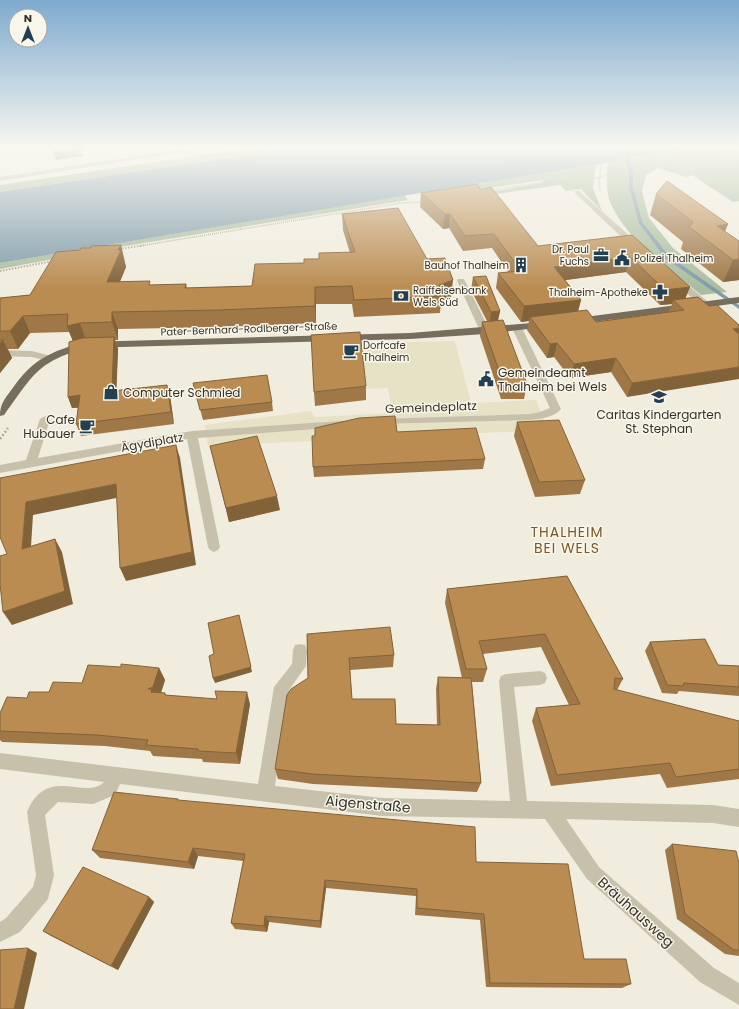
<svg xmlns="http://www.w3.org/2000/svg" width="739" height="1009" viewBox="0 0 739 1009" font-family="Poppins,sans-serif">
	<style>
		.green { fill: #aabd9f }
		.plaza { fill: #e6e2c6 }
		.water { fill: #7f9baa }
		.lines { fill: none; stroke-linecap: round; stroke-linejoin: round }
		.stream { fill: #7f9baa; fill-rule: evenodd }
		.path-far2 { stroke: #b0a993; stroke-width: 1.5; stroke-dasharray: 1 1; stroke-linecap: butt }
		.path-far1 { stroke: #b0a993; stroke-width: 2; stroke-dasharray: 1.5 1.5; stroke-linecap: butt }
		.path { stroke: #b0a993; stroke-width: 2.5; stroke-dasharray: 2 2; stroke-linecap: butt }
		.minor { fill: #c7c1ab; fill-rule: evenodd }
		.major { fill: #766d5c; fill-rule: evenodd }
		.wall { fill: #a07847; fill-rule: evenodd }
		.shaded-wall { fill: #826239 }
		.building { fill: #ba8c52; stroke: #826239 }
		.labels { text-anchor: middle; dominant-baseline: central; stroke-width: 3; stroke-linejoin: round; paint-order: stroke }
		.far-poi-label { font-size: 10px; fill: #353129; stroke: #f8f6ea; text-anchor: end }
		.far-street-label { font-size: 10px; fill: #353129; stroke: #f8f6ea }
		.poi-label { font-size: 12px; fill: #353129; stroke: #f8f6ea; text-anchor: start }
		.street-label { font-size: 12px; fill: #353129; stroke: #f8f6ea }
		.quarter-label { font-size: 14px; letter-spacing: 1px; fill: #7c582a; stroke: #f8f6ea }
		.near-street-label { font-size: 14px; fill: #353129; stroke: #f8f6ea }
	</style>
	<rect width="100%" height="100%" fill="#f0edde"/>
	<g class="green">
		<path d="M264,146H308L0,192V185Z"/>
		<path d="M698,146H739V201L733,202L692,175L686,177L658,168L646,175L642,191L649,218L673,248L727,292L701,295C669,268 629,243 611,204C605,192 607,175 608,162Z"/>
		<path d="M596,165L593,188L602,211L581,189L566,191L560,185L453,200V198L542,183L544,180L463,192V185Z"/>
		<path d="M404,195L408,200L101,250L0,269V263Z"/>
	</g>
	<path class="plaza" d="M455,341L471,403L536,400L548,430L208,446L205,425L311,411L315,417L392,413L388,388L365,389L360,346L364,343Z"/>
	<path class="water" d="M308,146H698L628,158L596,165L498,180L0,263V192Z"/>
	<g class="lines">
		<path class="stream" d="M622,146H626L633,173V187L642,222L669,256L739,305V309L665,258L639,223L629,187V173Z"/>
		<g class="path-far2">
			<path d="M600,146L602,160L599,182L600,191"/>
			<path d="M585,180L599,178L623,169L739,149"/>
			<path d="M490,190L545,182L566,181"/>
			<path d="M238,223L241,229"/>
			<path d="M139,246L401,203L422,202"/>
		</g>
		<g class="path-far1">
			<path d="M119,249L146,245"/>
			<path d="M0,271L53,261"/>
		</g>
		<path class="path" d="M0,439L8,428"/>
		<g class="minor">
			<path d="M205,146H222L0,181V177Z"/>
			<path d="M575,191H579L640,245V249H634L575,193Z"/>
			<path d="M458,279H464L490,331L488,333L485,334L480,331L457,281Z"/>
			<path d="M674,279H680L712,305L713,307L712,309H706L674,283L673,281Z"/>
			<path d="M517,325L522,328L561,409C555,417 540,419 530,420L376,424L375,422L380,419L530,414L540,412L550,408L512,328Z"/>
			<path d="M0,350L32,351L51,356L53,358L48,361L32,357L0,356Z"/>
			<path d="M45,416L50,419L38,458L192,431L341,421L346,424L341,427L198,438L220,547L218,550L214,552L210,550L208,547L187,439L0,473V465L26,460L40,419Z"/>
			<path d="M300,644L305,645L307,650L306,666L289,690L275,786L382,798L510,801L499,681L501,676L506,674L540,671L545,673L547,678L545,683L540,685L514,687L527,801L713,805L739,809V827L713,823L566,819L599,867L714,968L739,983V1005L700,982L587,879L545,819L382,816L120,784L115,795L93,804L58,802L45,815L54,875L48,899L20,932L0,942V922L6,918L33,887L36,875L27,812C47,764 85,801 104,782L0,769V753L258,784L274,687L292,664L293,650L295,645Z"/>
		</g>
		<g class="major">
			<path d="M739,297V303L577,324L573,321L577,318Z"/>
			<path d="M543,322L546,323L547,325L546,327L485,334L410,339L86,348C36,362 33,376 4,415L0,416C0,403 5,399 12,389C33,359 51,351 86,342L410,333Z"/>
		</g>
	</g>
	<g class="wall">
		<path d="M481,190L538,246L632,235L686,298L698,297L627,397L611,372L570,378L554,357L547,358L527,330L529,321L521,322L496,288L498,273L508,272L492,248L463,251L449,228L443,229L420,207L421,193ZM626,272L660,305L672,304L668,312L596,322L578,311L581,300L565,280Z"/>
		<path d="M656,194L728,224L725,231L739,280L723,282L681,249L683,242L650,215Z"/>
		<path d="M342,214L427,259L451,297L441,300L440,313L354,317L352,304H316V323L222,327L118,329V340H115L118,349L116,391L170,396L174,424L81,436L76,424L78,408H72L68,397L73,341L69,332L30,333L18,349H8L12,358L0,373V298L30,295L125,262V263L126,267L120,282L151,285L186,284L187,288L252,286L304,263L319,259L350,253L343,230Z"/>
		<path d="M473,277L500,311L498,320L527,384L524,399H501L480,336L482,322L487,321L471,290Z"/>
		<path d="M193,383L272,402L273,411L203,420Z"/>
		<path d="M366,386V400L315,406L314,392Z"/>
		<path d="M517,422L585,480L580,494L535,497L514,436Z"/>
		<path d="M397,432L485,459L483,469L314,477L313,467Z"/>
		<path d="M210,446L280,510L229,522Z"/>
		<path d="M567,576L623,679L617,690L739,721V779L667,788L660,774L551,786L532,721L536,708L569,705L541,647L483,654L487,669L483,682H472L481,783L477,792L313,784L278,779L275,769L308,678L307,634L394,655L393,667L350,670L352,699L396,724L437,725L436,689L438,677L462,678L445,603L447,589Z"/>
		<path d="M650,642L718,665L739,666V696L679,691L677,694L662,693L645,651Z"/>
		<path d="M159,668L165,680L161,692L166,695L250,704L240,764L203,762L202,759L153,756L150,751L105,746L2,742L0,740V713L27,698L82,683Z"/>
		<path d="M179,801L476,862L584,959L631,984L622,988L486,987L480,920L415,915L416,896L326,888L321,928L269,922L267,932L235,929L231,923L243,861L198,856L194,869L100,858L92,850Z"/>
		<path d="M672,844L739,863V956L725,954L677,919L665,850Z"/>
		<path d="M149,897L154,902L118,970L51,936L43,931Z"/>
	</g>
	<g class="shaded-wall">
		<path d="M79,146H84H83L84,150H81L83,156L56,160L53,153Z"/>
		<path d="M445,214H450L449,228L443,229Z"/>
		<path d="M728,224L719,246L717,226Z"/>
		<path d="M121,245L125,262V263L126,267L112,299L107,282L118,250Z"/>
		<path d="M630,257L626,272L551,282L554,267Z"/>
		<path d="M739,259V280L723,282L733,260Z"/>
		<path d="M453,280L451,297L441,300L442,296L439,285Z"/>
		<path d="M315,287L316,304V323L315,306Z"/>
		<path d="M690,287L684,302L673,300L672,304L660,305L665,290Z"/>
		<path d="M581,300L577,315L530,317L529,321L521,322L524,306Z"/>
		<path d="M500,311L497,325L489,326L491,312Z"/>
		<path d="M112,312L118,329V340L112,322Z"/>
		<path d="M23,316L30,333L18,349L10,331Z"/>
		<path d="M80,323L86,340L74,344L67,326Z"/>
		<path d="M739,328V335L733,329Z"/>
		<path d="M114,337L118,349L116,403L112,391Z"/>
		<path d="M3,340L12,358L0,373V344Z"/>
		<path d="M557,343L554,357L547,358L550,344Z"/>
		<path d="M616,358L611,372L570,378L574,364Z"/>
		<path d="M739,367V379L627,397L632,383Z"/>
		<path d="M167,385L170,396L174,424L171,412Z"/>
		<path d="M80,395L85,406L72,408L68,397Z"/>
		<path d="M176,445L180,458L196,565L126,581L120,568Z"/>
		<path d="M116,484L121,497L33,515L30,562L22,549L26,502Z"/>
		<path d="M277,496L280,510L229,522L226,508Z"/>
		<path d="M55,539L62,552L73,604L12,625L3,612Z"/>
		<path d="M239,615L252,672L215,683L213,678Z"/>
		<path d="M159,668L165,680L159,699L148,689Z"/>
		<path d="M247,692L250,704L240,764L236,753Z"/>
		<path d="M193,848L198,856L194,869L188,862Z"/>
		<path d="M325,880L326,888L321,928L320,921Z"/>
		<path d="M149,897L154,902L118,970L111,966Z"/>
		<path d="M265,916L269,922L267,932L264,926Z"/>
		<path d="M28,948L37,953L24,1009H14Z"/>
	</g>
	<g class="building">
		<path d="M50,146H80L81,148L53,153Z"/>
		<path d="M667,181L728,224L717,226L739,241V259L733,260L689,227L693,222L656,194Z"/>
		<path d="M477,184L481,190L491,187L538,246L632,235L690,287L665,290L630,257L554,267L581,300L524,306L498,273L521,271L494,234L465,236L450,214H445L421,193Z"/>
		<path d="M398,208L427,259L445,258L453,280L439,285L442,296L354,300L352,286L315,287V306L219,310L112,312V322L80,323L67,326L68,314L23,316L10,331H0V298L30,295L56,252L80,250L81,248H91V246L121,245L118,250H121L107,282L150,281L149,285L186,284L185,288L252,286L255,264L304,263V259H319V253L355,252L342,214Z"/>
		<path d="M486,276L500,311L491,312L473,277Z"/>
		<path d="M698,297L709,306L717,305L739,325V328L733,329L739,334V367L632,383L616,358L574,364L557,343L550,344L530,317L587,310L596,322L684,310L673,300Z"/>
		<path d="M503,320L527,384L504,385L482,322Z"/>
		<path d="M360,332L366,386L314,392L311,335Z"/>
		<path d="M114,337L112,391L167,385L171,412L76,424L80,395L68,397L69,342L82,338Z"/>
		<path d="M0,340H3L0,344Z"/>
		<path d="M267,375L272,402L200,410L193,383Z"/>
		<path d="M395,416L397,432L476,428L485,459L313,467L312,436H315V428L359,418Z"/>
		<path d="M559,420L585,480L539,482L517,422Z"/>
		<path d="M257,436L277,496L226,508L210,446Z"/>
		<path d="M176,445L192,552L120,568L116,484L26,502L22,549L55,539L65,591L3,612L0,584V556L7,554L0,537V478Z"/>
		<path d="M567,576L623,679L615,678L614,689L739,721V769L676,777L670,763L557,775L536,708L580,704L545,634L479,641L487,669H466L447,589Z"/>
		<path d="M239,615L251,667L213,678L209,656L214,654L208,623Z"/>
		<path d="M390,627L394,655L349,658L352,699H395L396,724L440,725L438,677L471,678L481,783L312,774L275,769L287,695L291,689L308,678L307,634Z"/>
		<path d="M705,639L718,665L739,666V687L684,683L683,686L667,685L650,642Z"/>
		<path d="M121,664L159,668L153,687L148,689H152L151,692L165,693V695L217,699L215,691L247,692L236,753L198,751V749L146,745L148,740L97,735L0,731V713L7,697L27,698L29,692H49L53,682L82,683L88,665L121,667Z"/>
		<path d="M114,792L178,799V800L475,827L476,862L568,864L584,959H626L631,984L490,983L484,914L417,908V889L325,880L320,921L265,916L264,926L231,923L245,854L193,848L188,862L92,850Z"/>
		<path d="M672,844L736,851L739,863V950H734L685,914Z"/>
		<path d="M83,867L149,897L111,966L43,931Z"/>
		<path d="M28,948L14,1009H0V950Z"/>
	</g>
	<linearGradient id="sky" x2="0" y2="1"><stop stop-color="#7eaacf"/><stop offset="0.51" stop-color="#f8f7f0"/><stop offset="1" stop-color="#f8f7f0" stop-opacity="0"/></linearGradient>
	<rect width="739" height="288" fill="url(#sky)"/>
	<defs>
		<g id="office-bare" transform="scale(1.2)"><path d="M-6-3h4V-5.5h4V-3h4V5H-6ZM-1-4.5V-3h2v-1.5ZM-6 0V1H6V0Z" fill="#234053" stroke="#f8f6ea" stroke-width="2.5" paint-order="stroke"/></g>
		<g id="civic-bare" transform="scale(1.2)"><path d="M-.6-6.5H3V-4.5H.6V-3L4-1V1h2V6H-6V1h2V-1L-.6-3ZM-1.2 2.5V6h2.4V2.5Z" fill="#234053" stroke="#f8f6ea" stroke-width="2.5" paint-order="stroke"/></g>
		<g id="building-bare" transform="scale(1.2)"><path d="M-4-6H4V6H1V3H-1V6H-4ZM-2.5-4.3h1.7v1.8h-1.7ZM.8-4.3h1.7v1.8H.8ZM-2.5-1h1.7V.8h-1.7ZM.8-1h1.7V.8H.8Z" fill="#234053" stroke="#f8f6ea" stroke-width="2.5" paint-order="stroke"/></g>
		<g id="pharmacy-bare" transform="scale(1.2)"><path d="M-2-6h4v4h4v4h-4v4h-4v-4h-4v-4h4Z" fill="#234053" stroke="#f8f6ea" stroke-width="2.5" paint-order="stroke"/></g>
		<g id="bank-bare" transform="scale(1.2)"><path d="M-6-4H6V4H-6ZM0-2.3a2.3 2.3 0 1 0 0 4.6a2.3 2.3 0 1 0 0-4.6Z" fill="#234053" stroke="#f8f6ea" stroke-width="2.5" paint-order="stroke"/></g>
		<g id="cafe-bare" transform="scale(1.2)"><path d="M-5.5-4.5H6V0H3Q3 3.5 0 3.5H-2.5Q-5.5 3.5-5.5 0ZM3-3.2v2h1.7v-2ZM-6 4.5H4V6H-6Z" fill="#234053" stroke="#f8f6ea" stroke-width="2.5" paint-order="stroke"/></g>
		<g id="shop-bare" transform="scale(1.2)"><path d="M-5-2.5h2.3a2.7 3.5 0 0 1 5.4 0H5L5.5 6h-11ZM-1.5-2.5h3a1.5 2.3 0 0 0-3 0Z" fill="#234053" stroke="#f8f6ea" stroke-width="2.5" paint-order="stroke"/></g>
		<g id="school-bare" transform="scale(1.2)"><path d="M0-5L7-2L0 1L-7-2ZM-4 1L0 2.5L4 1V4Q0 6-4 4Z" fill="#234053" stroke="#f8f6ea" stroke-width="2.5" paint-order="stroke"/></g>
	</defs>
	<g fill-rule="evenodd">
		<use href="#office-bare" x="601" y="255"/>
		<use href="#civic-bare" x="622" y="258"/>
		<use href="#building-bare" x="521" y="265"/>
		<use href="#pharmacy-bare" x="660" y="292"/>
		<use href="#bank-bare" x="401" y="296"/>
		<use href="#cafe-bare" x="351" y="351"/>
		<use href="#civic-bare" x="486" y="379"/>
		<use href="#shop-bare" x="111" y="392"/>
		<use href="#school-bare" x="659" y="397"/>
		<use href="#cafe-bare" x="87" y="426"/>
	</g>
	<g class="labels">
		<g class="far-poi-label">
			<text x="589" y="249">Dr. Paul<tspan x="589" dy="12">Fuchs</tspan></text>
			<text x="634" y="258" text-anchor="start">Polizei Thalheim</text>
			<text x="509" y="265">Bauhof Thalheim</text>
			<text x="413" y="290" text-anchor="start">Raiffeisenbank<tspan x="413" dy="12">Wels Süd</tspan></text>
			<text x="648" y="292">Thalheim-Apotheke</text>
			<text x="363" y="345" text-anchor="start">Dorfcafe<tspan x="363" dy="12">Thalheim</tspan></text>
		</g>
		<g class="far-street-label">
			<text transform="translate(249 329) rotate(-2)">Pater-Bernhard-Rodlberger-Straße</text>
		</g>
		<g class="poi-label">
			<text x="498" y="372">Gemeindeamt<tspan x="498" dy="14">Thalheim bei Wels</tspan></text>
			<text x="123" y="392">Computer Schmied</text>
			<text x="659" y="414" text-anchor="middle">Caritas Kindergarten<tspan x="659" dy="14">St. Stephan</tspan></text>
			<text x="75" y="419" text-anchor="end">Cafe<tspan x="75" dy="14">Hubauer</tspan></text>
		</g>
		<g class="street-label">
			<text transform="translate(431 407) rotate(-2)">Gemeindeplatz</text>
			<text transform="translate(152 442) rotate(-10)">Ägydiplatz</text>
		</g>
		<g class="quarter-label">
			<text x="567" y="532">THALHEIM<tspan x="567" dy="16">BEI WELS</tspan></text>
		</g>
		<g class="near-street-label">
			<text transform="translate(368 804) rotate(5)">Aigenstraße</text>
			<text transform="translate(636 912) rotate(42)">Bräuhausweg</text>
		</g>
	</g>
	<g transform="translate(28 28)"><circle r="19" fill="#f8f6ea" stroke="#aaa79d"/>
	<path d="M0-3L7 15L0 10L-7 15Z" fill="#234053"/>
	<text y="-6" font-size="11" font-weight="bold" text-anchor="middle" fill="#353129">N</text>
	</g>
</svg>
